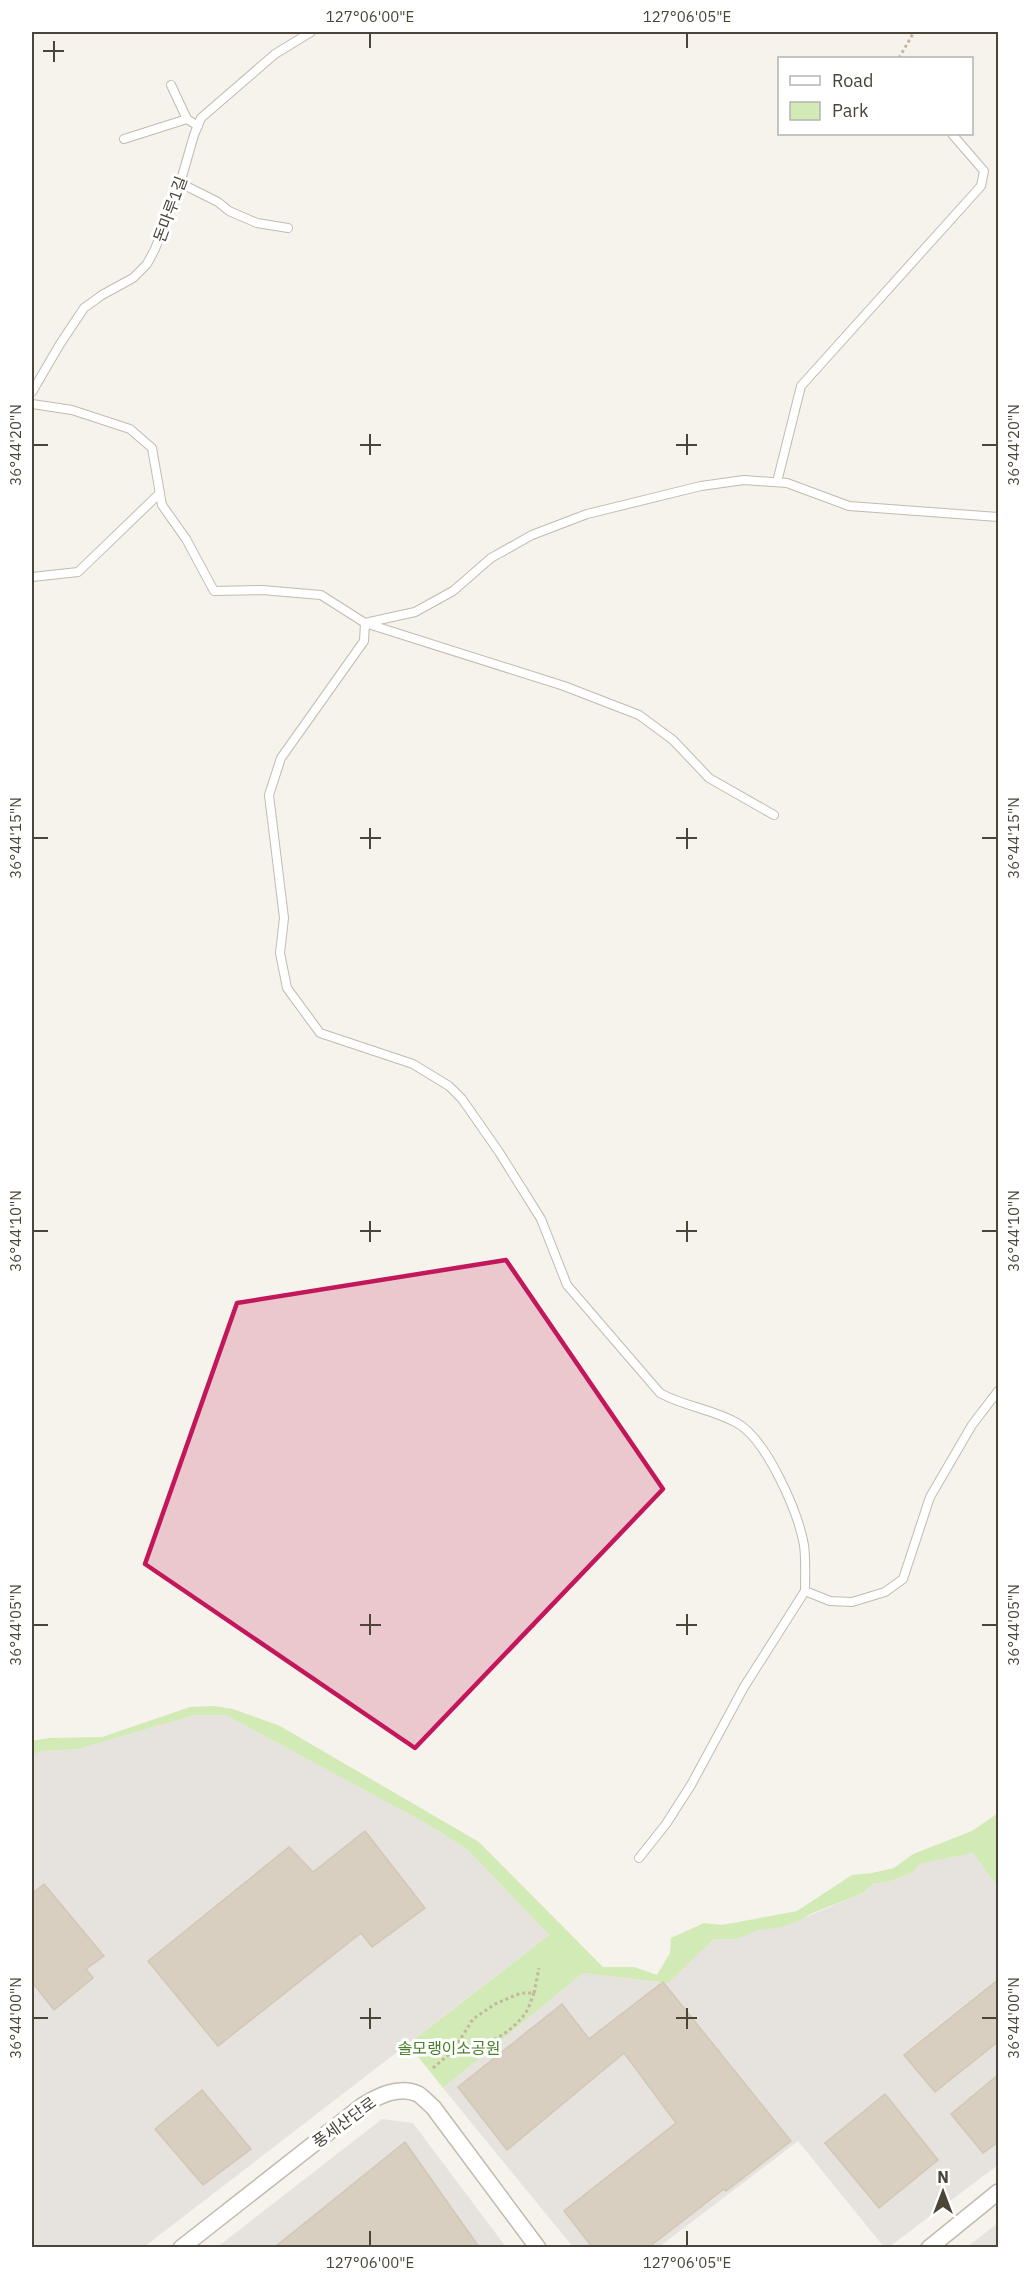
<svg xmlns="http://www.w3.org/2000/svg" width="1030" height="2279" viewBox="0 0 1030 2279" font-family="'IBM Plex Sans','Noto Sans KR',sans-serif">
	<style>
		.industrial { fill: #e6e2dd }
		.green { fill: #d2eab5 }
		.building { fill: #d8cfc1; stroke: #d3c7b4; stroke-width: 1.5 }
		.lines { fill: none; stroke-linecap: round; stroke-linejoin: round }
		.lane-casing { stroke: #c2bbae; stroke-width: 10 }
		.street-casing { stroke: #c2bbae; stroke-width: 18 }
		.path { stroke: #c4b79f; stroke-width: 3; stroke-dasharray: 3 3; stroke-linecap: butt }
		.lane { stroke: #fff; stroke-width: 8 }
		.street { stroke: #fff; stroke-width: 15 }
		.marked { fill: #c2185b; fill-opacity: 0.2; stroke: #c2185b; stroke-width: 4.5; stroke-linejoin: round }
		.ticks { fill: none; stroke: #4b4439; stroke-width: 2 }
		.labels { text-anchor: middle; dominant-baseline: central; stroke-width: 6; stroke-linejoin: round; paint-order: stroke }
		.street-label { font-size: 16px; fill: #4b4439; stroke: #fff }
		.park-label { font-size: 16px; fill: #4a7f2a; stroke: #fff }
		.neatline { fill: none; stroke: #4b4439; stroke-width: 2 }
		.ticks-label { font-size: 15px; text-anchor: middle; fill: #4b4439 }
	</style>
	<rect width="100%" height="100%" fill="#f6f3ec"/>
	<g class="industrial">
		<path d="M195,1715H226L429,1825L468,1850L549,1935L144,2247H32V1755L42,1751L78,1749Z"/>
		<path d="M973,1853L998,1887V2165L889,2247H884L798,2141L659,2247H573L443,2088L583,1973L668,1983L714,1939H737L757,1929L782,1927L861,1894L873,1884L891,1881L913,1872L919,1864Z"/>
		<path d="M382,2119L413,2123L506,2247L216,2248Z"/>
		<path d="M998,2223V2247H967Z"/>
	</g>
	<path class="green" d="M214,1706L233,1709L280,1726L479,1842L603,1967H634L657,1975L670,1953L671,1938L704,1923L722,1925L797,1911L852,1875L872,1873L894,1868L913,1854L972,1831L998,1813V1887L973,1853L919,1864L913,1872L891,1881L873,1884L861,1894L810,1914L801,1920L782,1927L757,1930L737,1939H714L668,1983L583,1973L443,2088L408,2044L549,1935L468,1850L429,1825L226,1715H195L78,1749L42,1751L32,1755V1741L49,1738L102,1737L190,1707Z"/>
	<g class="building">
		<path d="M365,1831L425,1908L372,1947L361,1933L218,2046L148,1961L289,1847L313,1872Z"/>
		<path d="M44,1884L104,1956L86,1969L93,1978L54,2010L32,1982V1894Z"/>
		<path d="M999,1979V2041L935,2092L904,2055Z"/>
		<path d="M663,1982L791,2141L726,2191L724,2189L649,2247H592L564,2211L676,2123L624,2053L507,2150L458,2087L562,2004L589,2039Z"/>
		<path d="M999,2074V2141L983,2153L951,2114Z"/>
		<path d="M202,2090L251,2149L203,2185L155,2129Z"/>
		<path d="M885,2094L938,2160L879,2208L825,2143Z"/>
		<path d="M405,2142L479,2247H275Z"/>
	</g>
	<g class="lines">
		<g class="lane-casing">
			<g id="lane">
				<path d="M171,85L187,119L198,126"/>
				<path d="M124,139L187,119"/>
				<path d="M180,183L218,202L229,211L257,223L288,228"/>
				<path d="M32,392L60,344L84,308L102,295L133,278L147,264L155,249L177,194L194,135L201,118L275,54L311,32"/>
				<path d="M32,404L72,410L130,429L152,448L162,505L186,539L214,591L262,590L321,595L365,623L415,612L453,591L491,558L532,535L587,514L701,486L744,480L787,483L849,506L998,517"/>
				<path d="M777,482L801,386L981,186L984,171L952,134"/>
				<path d="M32,577L78,572L160,493"/>
				<path d="M774,815L709,778L673,740L639,715L564,686L365,623L364,641L281,758L269,795L284,918L280,953L287,988L320,1033L413,1064L449,1086L462,1099L499,1152L541,1219L567,1285L660,1393C685,1407 713,1409 737,1423C767,1440 798,1512 804,1545C806,1560 805,1576 805,1591L830,1601L852,1602L885,1592L903,1579L930,1497L972,1425L998,1391"/>
				<path d="M639,1858L666,1824L691,1785L744,1687L805,1591"/>
			</g>
		</g>
		<g class="street-casing">
			<g id="street">
				<path d="M181,2248L362,2106C378,2096 399,2085 418,2094C423,2097 428,2103 433,2107L538,2248"/>
				<path d="M929,2248L998,2192"/>
			</g>
		</g>
		<g class="path">
			<path d="M899,58L914,32"/>
			<path d="M534,1993L539,1968"/>
			<path d="M433,2068L453,2051L473,2019L495,2004L521,1993H534C531,2000 529,2009 524,2015C506,2038 481,2048 453,2051"/>
		</g>
		<use href="#lane" class="lane"/>
		<use href="#street" class="street"/>
	</g>
	<path class="marked" d="M506,1260L663,1489L415,1748L145,1564L237,1303Z"/>
	<path class="ticks" d="M370,33V48M687,33V48M54,41V62M43,51H64M370,434V455M687,434V455M33,445H48M360,445H381M676,445H697M982,445H997M370,828V849M687,828V849M33,838H48M360,838H381M676,838H697M982,838H997M370,1221V1242M687,1221V1242M33,1231H48M360,1231H381M676,1231H697M982,1231H997M370,1614V1635M687,1614V1635M33,1625H48M360,1625H381M676,1625H697M982,1625H997M370,2008V2029M687,2008V2029M33,2018H48M360,2018H381M676,2018H697M982,2018H997M370,2231V2246M687,2231V2246"/>
	<g class="labels">
		<g class="street-label">
			<text transform="translate(170 209) rotate(-70)">돈마루1길</text>
			<text transform="translate(344 2122) rotate(-36)">풍세산단로</text>
		</g>
		<g class="park-label">
			<text x="449" y="2048">솔모랭이소공원</text>
		</g>
	</g>
	<rect width="1030" height="2279" fill="none" stroke="#ffffff" stroke-width="66"/>
	<rect x="778" y="57" width="195" height="78" fill="#ffffff" stroke="#b7b4b0" stroke-width="1.5"/>
	<rect x="790" y="76" width="30" height="9" fill="#ffffff" stroke="#b7b4b0" stroke-width="1.5"/>
	<text x="832" y="87" font-size="18" fill="#4b4439">Road</text>
	<rect x="790" y="102" width="30" height="18" fill="#d2eab5" stroke="#b7b4b0" stroke-width="1.5"/>
	<text x="832" y="117" font-size="18" fill="#4b4439">Park</text>
	<g transform="translate(943 2192)" stroke="#ffffff" stroke-width="4.5" paint-order="stroke">
	<path d="M0-4.5L10 22L0 15L-10 22Z" fill="#4b4439"/>
	<text y="-9" font-size="16" font-weight="bold" text-anchor="middle" fill="#4b4439">N</text>
	</g>
	<rect x="33" y="33" width="964" height="2213" class="neatline"/>
	<g class="ticks-label">
		<text x="370" y="22">127°06'00"E</text>
		<text x="687" y="22">127°06'05"E</text>
		<text transform="translate(16 445) rotate(-90)" y="5">36°44'20"N</text>
		<text transform="translate(1014 445) rotate(-90)" y="5">36°44'20"N</text>
		<text transform="translate(16 838) rotate(-90)" y="5">36°44'15"N</text>
		<text transform="translate(1014 838) rotate(-90)" y="5">36°44'15"N</text>
		<text transform="translate(16 1231) rotate(-90)" y="5">36°44'10"N</text>
		<text transform="translate(1014 1231) rotate(-90)" y="5">36°44'10"N</text>
		<text transform="translate(16 1625) rotate(-90)" y="5">36°44'05"N</text>
		<text transform="translate(1014 1625) rotate(-90)" y="5">36°44'05"N</text>
		<text transform="translate(16 2018) rotate(-90)" y="5">36°44'00"N</text>
		<text transform="translate(1014 2018) rotate(-90)" y="5">36°44'00"N</text>
		<text x="370" y="2268">127°06'00"E</text>
		<text x="687" y="2268">127°06'05"E</text>
	</g>
</svg>
